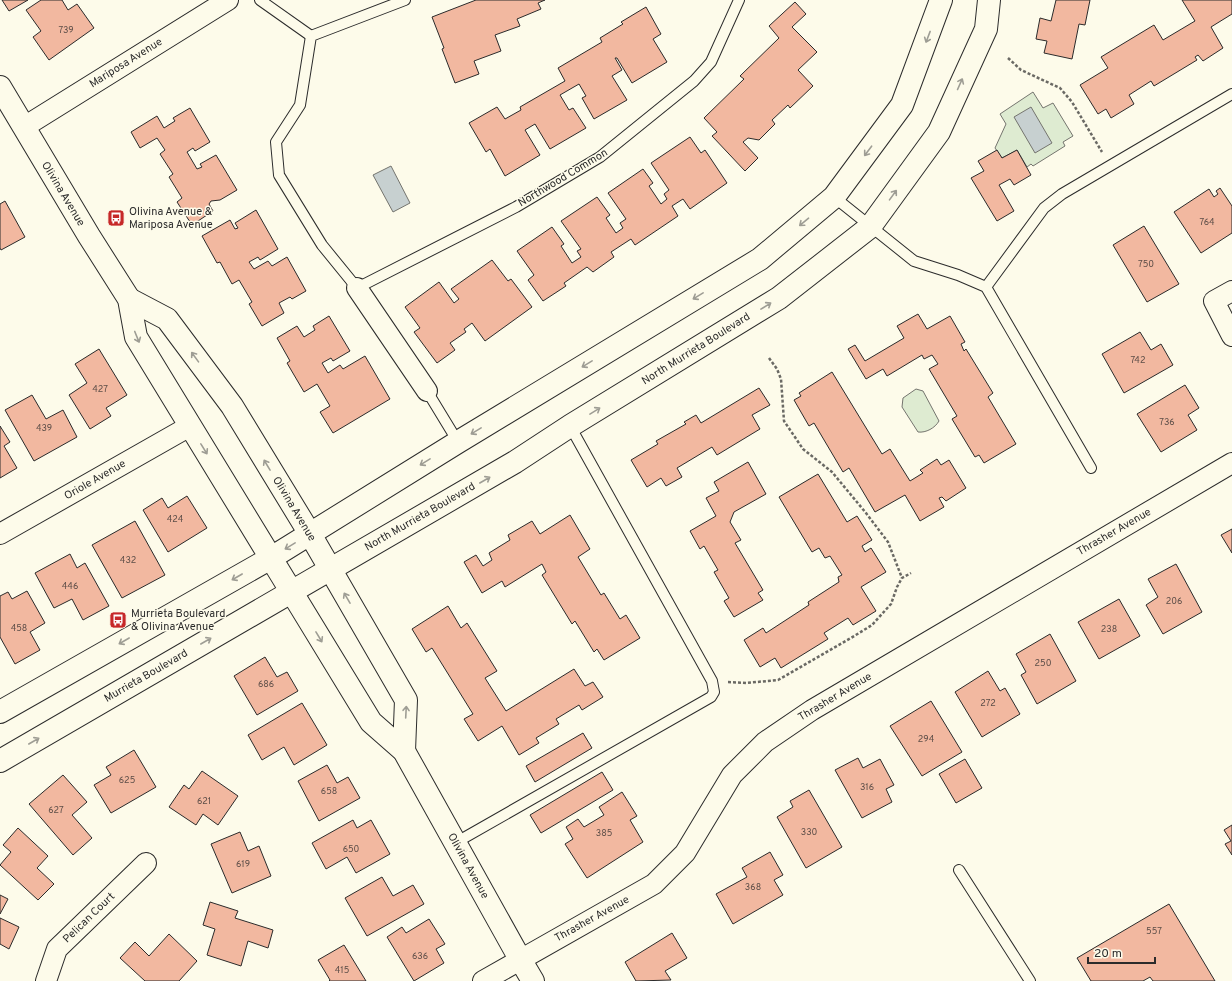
<svg xmlns="http://www.w3.org/2000/svg" width="1232" height="981" viewBox="0 0 1232 981" font-family="Overpass,sans-serif">
	<style>
		.green { fill: #deebd1; stroke: #74746e }
		.water { fill: #c7d0d0; stroke: #74746e }
		.building { fill: #f2b8a0; stroke: #2b2b2b }
		.lines { fill: none; stroke-linecap: round; stroke-linejoin: round }
		.service-casing { stroke: #2b2b2b; stroke-width: 12 }
		.minor-casing { stroke: #2b2b2b; stroke-width: 22 }
		.tertiary-casing { stroke: #2b2b2b; stroke-width: 24 }
		.secondary-casing { stroke: #2b2b2b; stroke-width: 24 }
		.path { stroke: #6a6964; stroke-width: 2.5; stroke-dasharray: 3 2; stroke-linecap: butt }
		.service { stroke: #fdfbea; stroke-width: 10 }
		.minor { stroke: #fdfbea; stroke-width: 20 }
		.tertiary { stroke: #fdfbea; stroke-width: 22 }
		.secondary { stroke: #fdfbea; stroke-width: 22 }
		.oneway { stroke: #9e9d94 }
		.labels { text-anchor: middle; dominant-baseline: central; stroke-width: 3; stroke-linejoin: round; paint-order: stroke }
		.number-label { font-size: 9px; fill: #5d4e48 }
		.street-label { font-size: 11px; fill: #2b2b2b; stroke: #fdfbea }
		.poi-label { font-size: 11px; fill: #2b2b2b; stroke: #fdfbea; text-anchor: start }
	</style>
	<rect width="100%" height="100%" fill="#fdfbea"/>
	<g class="green">
		<path d="M1033,92L1043,108L1053,103L1073,136L1063,142L1065,146L1033,166L1031,164L1027,167L1017,150L1002,158L995,148L1006,124L1000,114Z"/>
		<path d="M916,389L923,391L939,421C935,428 926,433 918,432L902,407L903,398Z"/>
	</g>
	<g class="water">
		<path d="M1031,107L1052,143L1035,153L1014,117Z"/>
		<path d="M391,166L410,203L393,212L373,175Z"/>
	</g>
	<g class="building">
		<path d="M2,0H28L9,11Z"/>
		<path d="M41,0H62L68,10L77,4L94,28L49,60L33,37L41,31L26,10Z"/>
		<path d="M476,0H545L538,3L541,9L517,19L520,26L495,35L501,51L474,61L479,74L455,83L442,49L444,48L432,17Z"/>
		<path d="M1056,0H1090L1085,25L1079,24L1072,59L1044,53L1047,41L1036,39L1040,18L1051,21Z"/>
		<path d="M1182,0H1232V14L1211,27L1223,48L1203,61L1198,55L1195,57L1197,60L1154,86L1151,81L1129,95L1134,104L1111,118L1106,109L1098,114L1080,85L1108,68L1101,57L1154,25L1163,40L1195,21Z"/>
		<path d="M795,2L806,14L792,27L817,52L798,70L813,86L790,108L788,105L772,120L775,124L759,140L748,138L743,142L758,158L745,171L712,136L717,132L704,118L744,79L740,76L779,38L769,26Z"/>
		<path d="M646,7L661,34L653,39L667,62L632,83L617,58H615L622,70L612,76L627,100L594,119L582,98L586,96L579,84L560,95L569,110L573,108L586,128L550,149L535,124L525,130L540,155L505,176L490,149L486,152L469,123L497,107L505,119L521,110L520,107L565,81L558,68L602,42L600,38L623,24L621,22Z"/>
		<path d="M190,108L210,142L195,151L193,148L187,152L197,169L202,167L200,164L216,155L237,190L220,200L211,201L209,204L213,211L192,225L177,202L182,198L169,177L173,174L160,154L165,150L157,138L140,148L131,132L157,116L164,128L175,121L173,118Z"/>
		<path d="M690,137L701,153L705,150L727,183L690,209L683,199L672,206L678,216L635,245L631,239L611,252L614,257L593,272L587,267L564,283L566,286L543,301L528,280L534,275L517,251L552,227L564,244L561,246L572,263L581,257L577,251L581,249L561,221L597,197L610,215L606,218L616,233L623,228L620,223L626,219L608,193L643,169L653,183L649,186L661,204L667,199L664,194L669,190L651,163Z"/>
		<path d="M997,150L1002,158L1017,150L1031,175L1014,185L1010,179L999,185L1014,211L997,221L971,178L984,171L978,161Z"/>
		<path d="M1220,188L1232,206V233L1201,253L1174,212L1209,189L1214,197L1218,194L1216,191Z"/>
		<path d="M5,201L25,237L1,250L0,248V204Z"/>
		<path d="M256,210L278,249L260,260L258,257L249,262L254,269L268,261L272,266L287,257L306,291L292,299L290,297L279,303L284,313L262,326L249,304L252,302L239,280L232,284L220,262L217,263L202,236L230,220L235,229L238,228L235,223Z"/>
		<path d="M1144,226L1179,284L1147,302L1113,245Z"/>
		<path d="M492,260L508,281L511,279L532,307L485,341L472,323L464,329L466,332L450,343L455,350L437,363L414,332L420,328L405,307L439,282L454,303L459,299L451,289Z"/>
		<path d="M918,314L927,329L950,316L965,342L961,344L964,351L966,349L993,393L988,397L1016,444L984,463L979,455L975,457L952,419L957,416L929,369L938,364L932,355L924,359L922,355L887,376L883,369L866,379L848,349L855,345L865,361L904,338L897,326Z"/>
		<path d="M329,316L350,351L333,361L331,358L322,363L328,373L340,365L343,369L365,356L390,399L333,433L320,412L330,406L317,384L304,392L287,363L290,361L277,338L297,326L304,337L315,330L313,326Z"/>
		<path d="M1140,332L1151,350L1161,344L1173,365L1124,393L1102,354Z"/>
		<path d="M99,349L127,395L106,408L111,416L90,429L69,395L87,383L75,364Z"/>
		<path d="M832,372L882,454L890,449L910,481L923,473L920,470L937,459L941,465L949,460L966,488L946,501L942,497L939,498L944,507L920,521L905,495L875,512L849,468L843,472L814,423L809,426L794,400L801,396L799,393Z"/>
		<path d="M1185,385L1199,408L1188,415L1197,430L1161,452L1137,414Z"/>
		<path d="M759,388L770,405L752,415L760,429L717,455L712,447L677,468L682,477L666,486L661,478L647,487L631,460L658,444L656,441L686,424L684,422L696,415L701,423Z"/>
		<path d="M32,395L46,419L63,410L77,437L34,461L5,410Z"/>
		<path d="M0,426L10,442L4,446L17,468L0,478Z"/>
		<path d="M748,462L766,494L734,512L730,522L741,540L735,543L763,590L758,593L763,600L734,617L724,601L729,598L714,572L718,570L704,546L700,549L690,531L716,516L706,498L719,491L714,482Z"/>
		<path d="M818,474L847,522L857,516L872,540L862,546L865,552L871,548L886,572L861,587L876,611L853,625L848,618L824,633L828,639L781,668L775,658L760,667L744,640L763,628L766,633L809,605L808,602L839,582L838,577L842,575L830,556L825,558L819,548L812,552L779,497Z"/>
		<path d="M187,496L207,528L168,552L143,510L162,498L168,508Z"/>
		<path d="M570,515L590,549L578,557L601,595L604,593L620,619L626,615L640,638L604,660L597,649L594,652L575,621L572,624L542,575L546,572L542,564L505,587L502,581L482,593L464,562L476,555L483,566L492,560L489,553L510,540L508,535L532,521L540,534Z"/>
		<path d="M135,521L165,575L122,598L92,545Z"/>
		<path d="M1232,529V553L1221,535Z"/>
		<path d="M70,554L77,568L85,563L109,606L83,620L72,599L54,608L35,573Z"/>
		<path d="M1176,564L1202,612L1163,634L1146,605L1158,597L1148,579Z"/>
		<path d="M27,591L45,623L30,632L40,650L15,664L0,637V596L8,592L12,599Z"/>
		<path d="M1119,599L1140,636L1099,659L1078,622Z"/>
		<path d="M448,606L461,628L467,623L497,671L485,678L506,711L574,669L585,686L593,682L603,697L582,710L579,705L556,719L559,724L536,738L539,743L519,755L502,726L478,741L464,719L473,714L432,648L426,652L412,629Z"/>
		<path d="M1050,634L1076,681L1037,704L1021,675L1026,672L1016,654Z"/>
		<path d="M265,657L277,677L287,672L298,691L257,715L234,676Z"/>
		<path d="M988,671L1000,691L1005,688L1020,714L982,737L955,692Z"/>
		<path d="M931,701L962,752L922,776L890,726Z"/>
		<path d="M302,703L327,745L294,765L284,747L262,760L248,735Z"/>
		<path d="M583,733L592,748L535,782L526,766Z"/>
		<path d="M134,750L156,787L111,813L94,785L111,775L106,767Z"/>
		<path d="M858,758L863,768L880,759L894,785L886,789L892,802L862,818L835,770Z"/>
		<path d="M965,759L982,788L956,803L939,774Z"/>
		<path d="M327,765L337,783L348,777L360,798L319,821L298,781Z"/>
		<path d="M202,771L238,796L218,825L203,814L196,825L169,807L184,785L189,789Z"/>
		<path d="M602,772L613,790L541,833L530,815Z"/>
		<path d="M63,775L87,802L72,815L92,838L73,855L29,804Z"/>
		<path d="M809,790L842,847L806,868L777,817L793,807L790,801Z"/>
		<path d="M622,792L637,816L630,820L643,842L587,878L565,844L573,839L566,827L578,819L584,827L604,815L599,807Z"/>
		<path d="M353,820L357,828L371,820L390,854L356,873L347,857L326,869L312,843Z"/>
		<path d="M1232,825V855L1225,844L1231,841L1224,830Z"/>
		<path d="M18,828L48,856L37,868L54,884L38,900L0,865L11,852L3,845Z"/>
		<path d="M240,832L248,851L259,846L271,876L232,893L211,844Z"/>
		<path d="M770,852L783,875L774,880L783,895L733,924L716,894L747,877L742,868Z"/>
		<path d="M382,877L393,896L413,885L424,904L367,936L345,898Z"/>
		<path d="M0,895L8,899L0,914Z"/>
		<path d="M210,902L238,911L235,918L273,930L268,948L248,941L241,966L207,955L215,929L203,925Z"/>
		<path d="M1169,904L1215,981H1153L1150,977L1143,981H1091L1077,958Z"/>
		<path d="M0,918L19,927L9,949L0,944Z"/>
		<path d="M429,919L445,944L436,949L444,963L414,981L387,937L402,927L406,933Z"/>
		<path d="M672,933L687,958L665,971L671,980L636,981L625,962Z"/>
		<path d="M169,934L197,961L179,981H145L120,958L135,942L149,956Z"/>
		<path d="M344,945L366,981H329L330,980L318,960Z"/>
	</g>
	<g class="lines">
		<g class="service-casing">
			<g id="service">
				<path d="M260,0L311,36"/>
				<path d="M405,0L311,36L300,105L276,142L279,175L322,245L357,288L516,207L600,157L694,81L711,62L739,0"/>
				<path d="M834,197L914,261L958,275L986,287L1091,468"/>
				<path d="M986,287L1044,208L1062,194L1232,94"/>
				<path d="M427,391L458,442"/>
				<path d="M455,843L711,697L714,692L712,681L570,426"/>
				<path d="M959,870L1030,981"/>
			</g>
		</g>
		<g class="minor-casing">
			<g id="minor">
				<path d="M24,127L228,0"/>
				<path d="M357,288L427,391"/>
				<path d="M1232,291L1214,301L1232,336"/>
				<path d="M0,534L190,426"/>
				<path d="M46,981L57,949L146,863"/>
				<path d="M483,981L654,884L685,853L732,775L765,742L812,710L1232,463"/>
			</g>
		</g>
		<g class="tertiary-casing">
			<g id="tertiary">
				<path d="M0,87L89,236L129,299L136,337L371,722L404,751L520,959L533,981"/>
				<path d="M129,299L167,319L232,406L310,534L406,700L404,751"/>
			</g>
		</g>
		<g class="secondary-casing">
			<g id="secondary">
				<path d="M0,712L271,558L458,442L760,259L834,197L902,105L941,0"/>
				<path d="M0,761L515,462L570,426L779,298L870,227L939,132L986,29L989,0"/>
			</g>
		</g>
		<g class="path">
			<path d="M1008,58L1021,70L1060,88L1072,102L1102,152"/>
			<path d="M769,358L777,369L781,379L784,421L803,449L832,472L866,513L888,542L902,578"/>
			<path d="M728,682L746,683L778,680L851,638L872,625L891,604L897,587L902,578L911,573"/>
		</g>
		<use href="#service" class="service"/>
		<use href="#minor" class="minor"/>
		<use href="#tertiary" class="tertiary"/>
		<use href="#secondary" class="secondary"/>
	</g>
	<defs><path id="oneway-shaft" d="M-6 0H5M1.5-3L5.5 0L1.5 3" fill="none" stroke-width="1.6" stroke-linecap="round" stroke-linejoin="round"/></defs>
	<g class="oneway">
		<use href="#oneway-shaft" transform="translate(928 37) rotate(111)"/>
		<use href="#oneway-shaft" transform="translate(960 84) rotate(-66)"/>
		<use href="#oneway-shaft" transform="translate(868 151) rotate(127)"/>
		<use href="#oneway-shaft" transform="translate(893 195) rotate(-54)"/>
		<use href="#oneway-shaft" transform="translate(804 222) rotate(140)"/>
		<use href="#oneway-shaft" transform="translate(698 296) rotate(149)"/>
		<use href="#oneway-shaft" transform="translate(766 306) rotate(-32)"/>
		<use href="#oneway-shaft" transform="translate(137 337) rotate(68)"/>
		<use href="#oneway-shaft" transform="translate(195 357) rotate(-126)"/>
		<use href="#oneway-shaft" transform="translate(587 364) rotate(149)"/>
		<use href="#oneway-shaft" transform="translate(595 411) rotate(-32)"/>
		<use href="#oneway-shaft" transform="translate(476 431) rotate(149)"/>
		<use href="#oneway-shaft" transform="translate(204 449) rotate(58)"/>
		<use href="#oneway-shaft" transform="translate(425 462) rotate(148)"/>
		<use href="#oneway-shaft" transform="translate(267 465) rotate(-121)"/>
		<use href="#oneway-shaft" transform="translate(485 480) rotate(-30)"/>
		<use href="#oneway-shaft" transform="translate(290 546) rotate(149)"/>
		<use href="#oneway-shaft" transform="translate(237 577) rotate(150)"/>
		<use href="#oneway-shaft" transform="translate(347 598) rotate(-120)"/>
		<use href="#oneway-shaft" transform="translate(319 637) rotate(59)"/>
		<use href="#oneway-shaft" transform="translate(124 641) rotate(150)"/>
		<use href="#oneway-shaft" transform="translate(206 641) rotate(-30)"/>
		<use href="#oneway-shaft" transform="translate(406 712) rotate(-87)"/>
		<use href="#oneway-shaft" transform="translate(34 741) rotate(-30)"/>
	</g>
	<defs>
		<g id="bus-square" transform="scale(0.9)"><rect x="-9" y="-9" width="18" height="18" rx="4" fill="#c62828" stroke="#fdfbea"/><path d="M-5-6H5V4H4V6H2V4H-2V6H-4V4H-5ZM-3.5-4V0h7V-4ZM-3.5 1.2v1.5H-2V1.2ZM2 1.2v1.5H3.5V1.2Z" fill="#fff"/></g>
	</defs>
	<g fill-rule="evenodd">
		<use href="#bus-square" x="116" y="218"/>
		<use href="#bus-square" x="118" y="620"/>
	</g>
	<g class="labels">
		<g class="number-label">
			<text x="66" y="30">739</text>
			<text x="1207" y="222">764</text>
			<text x="1146" y="264">750</text>
			<text x="1138" y="360">742</text>
			<text x="100" y="389">427</text>
			<text x="1167" y="422">736</text>
			<text x="44" y="428">439</text>
			<text x="175" y="519">424</text>
			<text x="128" y="560">432</text>
			<text x="70" y="586">446</text>
			<text x="1174" y="601">206</text>
			<text x="19" y="628">458</text>
			<text x="1109" y="629">238</text>
			<text x="1043" y="663">250</text>
			<text x="266" y="684">686</text>
			<text x="988" y="703">272</text>
			<text x="926" y="739">294</text>
			<text x="127" y="780">625</text>
			<text x="867" y="787">316</text>
			<text x="329" y="791">658</text>
			<text x="204" y="801">621</text>
			<text x="56" y="810">627</text>
			<text x="809" y="832">330</text>
			<text x="604" y="833">385</text>
			<text x="351" y="849">650</text>
			<text x="243" y="864">619</text>
			<text x="753" y="887">368</text>
			<text x="1154" y="931">557</text>
			<text x="420" y="956">636</text>
			<text x="342" y="970">415</text>
		</g>
		<g class="street-label">
			<text transform="translate(126 63) rotate(-32)">Mariposa Avenue</text>
			<text transform="translate(563 178) rotate(-31)">Northwood Common</text>
			<text transform="translate(63 194) rotate(59)">Olivina Avenue</text>
			<text transform="translate(696 349) rotate(-32)">North Murrieta Boulevard</text>
			<text transform="translate(95 480) rotate(-30)">Oriole Avenue</text>
			<text transform="translate(294 509) rotate(59)">Olivina Avenue</text>
			<text transform="translate(420 517) rotate(-30)">North Murrieta Boulevard</text>
			<text transform="translate(1114 532) rotate(-30)">Thrasher Avenue</text>
			<text transform="translate(146 676) rotate(-30)">Murrieta Boulevard</text>
			<text transform="translate(835 697) rotate(-31)">Thrasher Avenue</text>
			<text transform="translate(468 866) rotate(61)">Olivina Avenue</text>
			<text transform="translate(89 918) rotate(-44)">Pelican Court</text>
			<text transform="translate(592 919) rotate(-29)">Thrasher Avenue</text>
		</g>
		<g class="poi-label">
			<text x="129" y="212">Olivina Avenue &amp;<tspan x="129" dy="13">Mariposa Avenue</tspan></text>
			<text x="131" y="614">Murrieta Boulevard<tspan x="131" dy="13">&amp; Olivina Avenue</tspan></text>
		</g>
	</g>
	<path d="M1088 957v6h67v-6" fill="none" stroke="#2b2b2b" stroke-width="2"/>
	<text x="1094" y="957" font-size="12" fill="#2b2b2b" stroke="#fdfbea" stroke-width="3" paint-order="stroke">20 m</text>
</svg>
